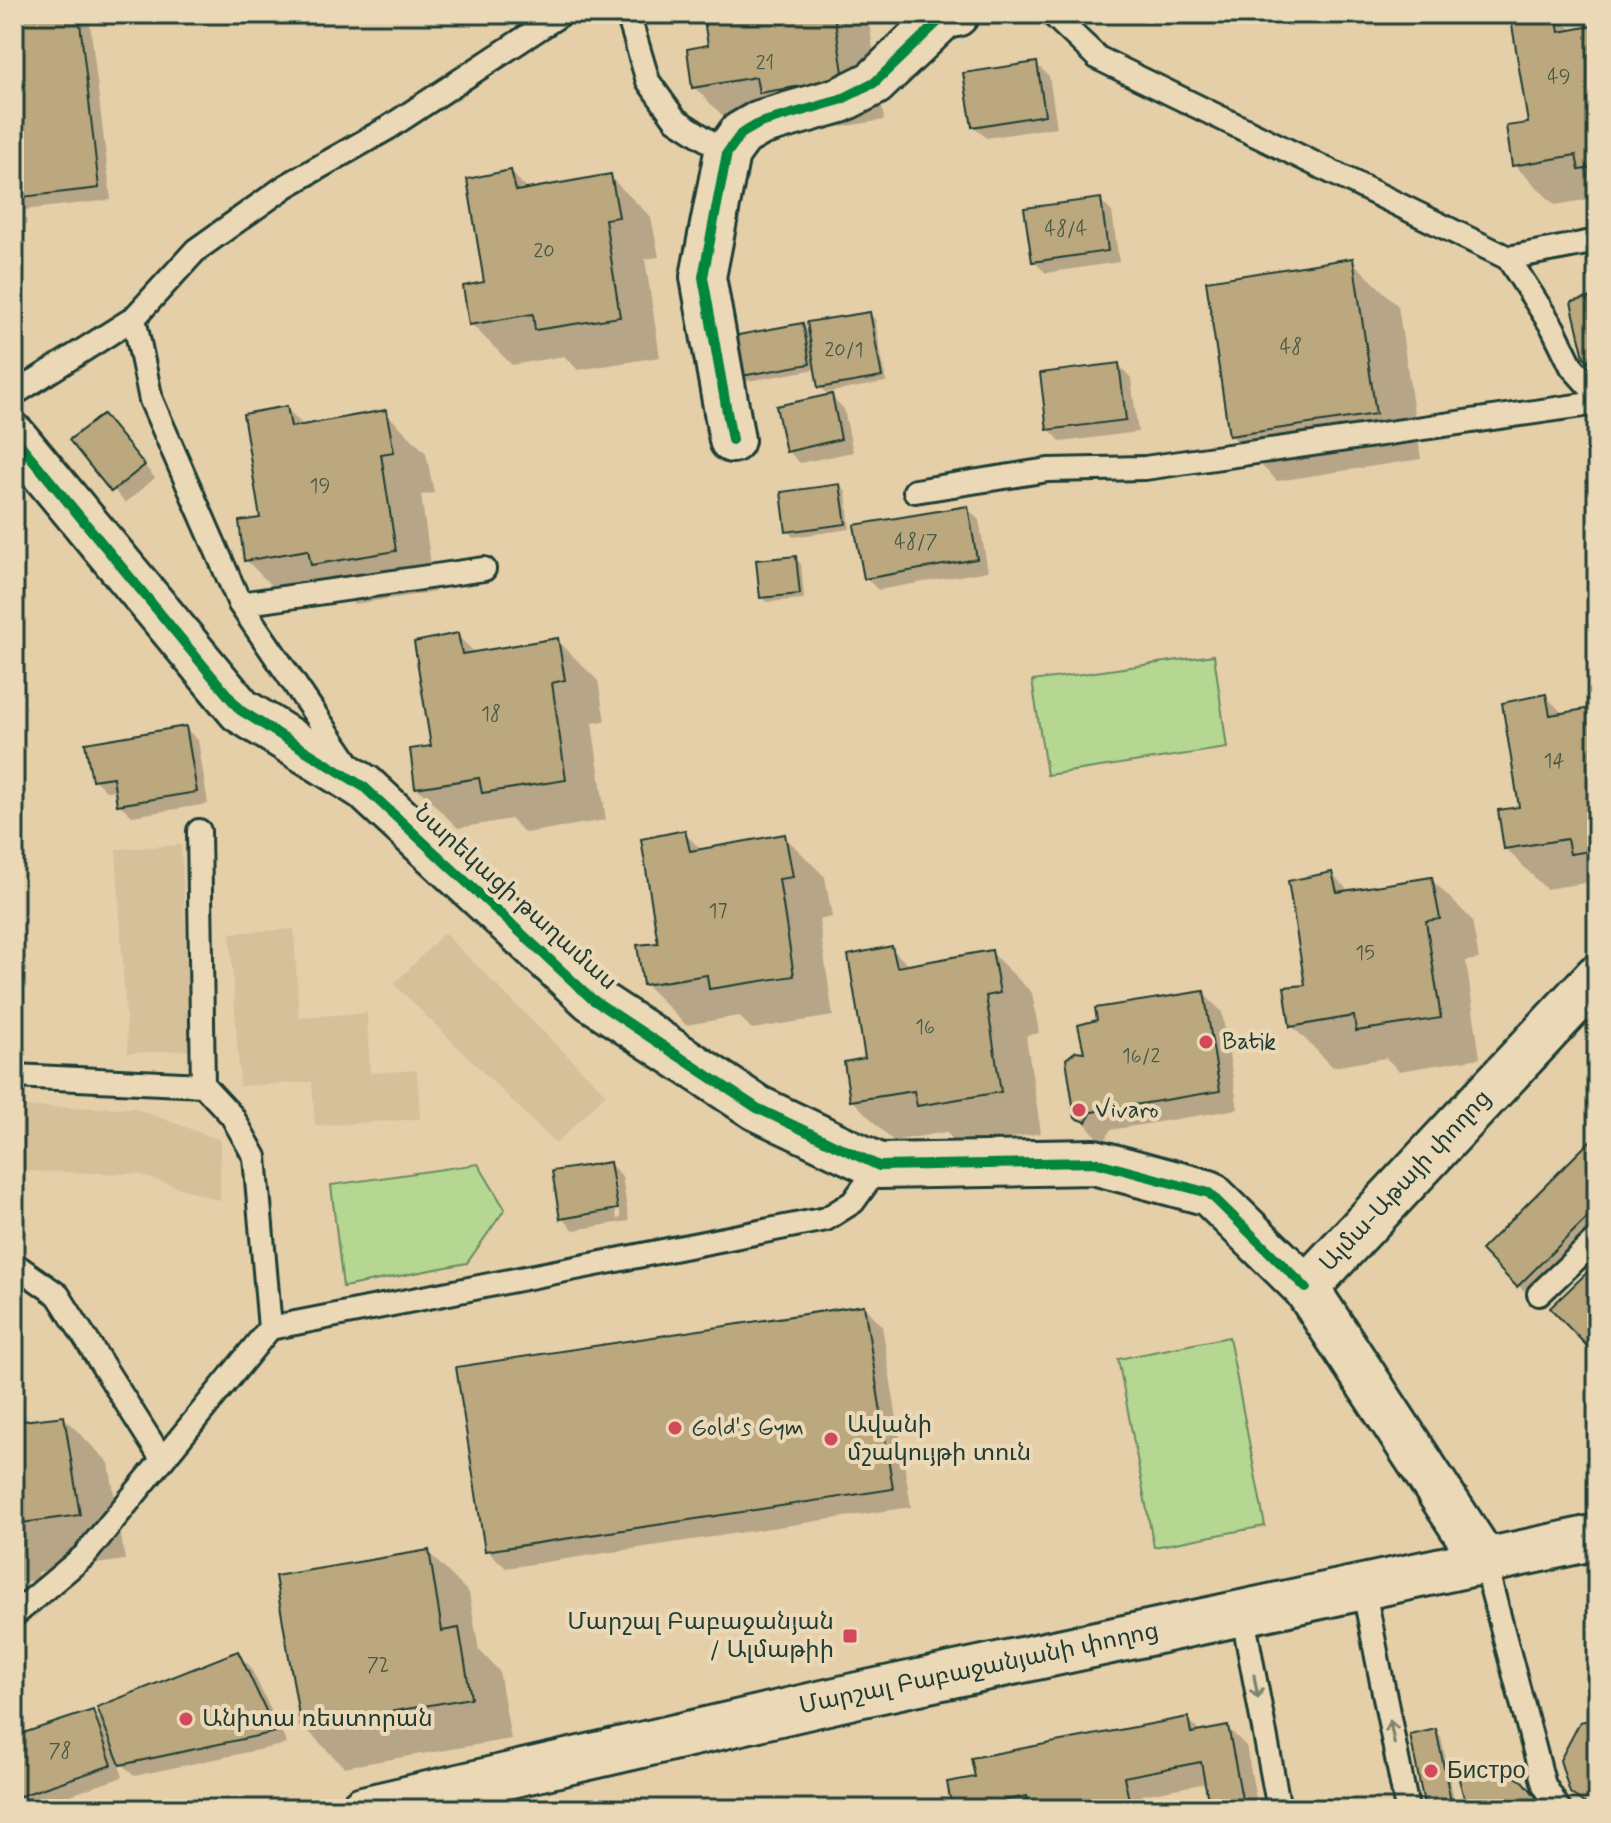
<svg xmlns="http://www.w3.org/2000/svg" width="1611" height="1823" viewBox="0 0 1611 1823" font-family="Mynerve,'Noto Sans Armenian',sans-serif">
	<style>
		.built { fill: #d5c09a }
		.green { fill: #b5d791; stroke: #6a8a62; stroke-width: 2 }
		.shadow { fill: #0003; fill-rule: evenodd }
		.building { fill: #bca87e; stroke: #1f3d34; stroke-width: 2 }
		.lines { fill: none; stroke-linecap: round; stroke-linejoin: round }
		.lane-casing { stroke: #1f3d34; stroke-width: 28 }
		.street-casing { stroke: #1f3d34; stroke-width: 50 }
		.secondary-casing { stroke: #1f3d34; stroke-width: 50 }
		.lane { stroke: #ebd8b6; stroke-width: 22 }
		.street { stroke: #ebd8b6; stroke-width: 44 }
		.secondary { stroke: #ebd8b6; stroke-width: 44 }
		.cycleway-casing { stroke: #ebd8b6; stroke-width: 15 }
		.cycleway { stroke: #00873e; stroke-width: 10 }
		.oneway { stroke: #7b836e }
		.poi-dot { fill: #d1495b; stroke: #ebd8b6; stroke-width: 3 }
		.labels { text-anchor: middle; dominant-baseline: central; stroke-width: 8; stroke-linejoin: round; paint-order: stroke }
		.number-label { font-size: 20px; fill: #465846 }
		.street-label { font-size: 24px; fill: #1f3d34; stroke: #ebd8b6 }
		.poi-label { font-size: 24px; fill: #1f3d34; stroke: #ebd8b6; text-anchor: start }
	</style>
	<rect width="100%" height="100%" fill="#e5cfa9"/>
	<filter id="ink" filterUnits="userSpaceOnUse"><feTurbulence type="fractalNoise" baseFrequency=".0125" numOctaves="2"/><feDisplacementMap in="SourceGraphic" scale="16" xChannelSelector="R" yChannelSelector="G"/><feConvolveMatrix kernelMatrix="1 2 1 2 8 2 1 2 1" color-interpolation-filters="sRGB"/></filter>
	<g filter="url(#ink)">
		<g class="built">
			<path d="M181,845L192,1050L128,1053L116,849Z"/>
			<path d="M294,929L299,1017L367,1013L370,1073L417,1070L420,1119L315,1126L312,1082L240,1086L230,933Z"/>
			<path d="M444,933L606,1094L556,1144L394,984Z"/>
			<path d="M14,1107L134,1108L220,1140V1201L138,1174L14,1171Z"/>
		</g>
		<g class="green">
			<path d="M1214,655L1227,748L1047,775L1032,681Z"/>
			<path d="M478,1164L505,1209L467,1263L343,1287L331,1185Z"/>
			<path d="M1229,1337L1265,1526L1154,1547L1118,1359Z"/>
		</g>
		<g class="shadow">
			<path d="M14,14H89L111,200L14,211Z"/>
			<path d="M705,14H881L882,20L869,23L884,120L802,133L735,128L694,87L710,47Z"/>
			<path d="M1547,14H1556L1573,31L1597,27V198L1555,205L1514,165L1530,124Z"/>
			<path d="M1036,64L1049,76L1057,127L986,138L974,126Z"/>
			<path d="M511,172L529,191L610,177L651,217L659,257L645,259L660,357L578,370L564,356L512,365L471,324L486,284Z"/>
			<path d="M1100,200L1112,212L1119,262L1046,273L1033,261Z"/>
			<path d="M1352,261L1398,306L1421,459L1277,481L1231,435Z"/>
			<path d="M869,314L875,319L886,382L826,393L820,387L817,369L748,381L742,375L802,325L811,334Z"/>
			<path d="M1119,365L1131,378L1138,432L1061,442L1049,429Z"/>
			<path d="M831,396L844,409L853,452L800,463L788,451Z"/>
			<path d="M286,408L304,426L385,412L426,453L434,493L421,495L435,592L354,604L341,591L287,601L246,560L262,520Z"/>
			<path d="M103,416L155,478L125,503L72,440Z"/>
			<path d="M840,486L846,492L850,529L793,537L788,531Z"/>
			<path d="M967,508L979,520L988,571L878,590L866,578Z"/>
			<path d="M795,558L801,564L804,599L767,602L761,597Z"/>
			<path d="M457,635L476,654L557,640L598,681L605,721L592,723L606,820L525,833L511,819L458,828L417,788L433,747Z"/>
			<path d="M1546,696L1564,715L1597,709V881L1546,889L1505,848L1521,809Z"/>
			<path d="M185,728L198,740L208,804L132,816L119,804L117,790L106,791L94,779Z"/>
			<path d="M684,833L702,850L784,836L825,877L832,917L819,920L833,1016L752,1029L739,1016L686,1025L645,984L660,944Z"/>
			<path d="M1332,874L1350,892L1431,879L1472,920L1479,959L1466,961L1480,1058L1399,1071L1386,1058L1333,1067L1292,1026L1307,986Z"/>
			<path d="M891,948L910,967L991,952L1032,993L1039,1033L1026,1036L1041,1133L959,1146L946,1132L893,1141L852,1100L867,1060Z"/>
			<path d="M1203,993L1222,1012L1238,1109L1110,1130L1107,1138L1099,1139L1075,1112Z"/>
			<path d="M1597,1137V1219L1524,1291L1483,1250Z"/>
			<path d="M610,1164L622,1176L629,1221L574,1230L562,1218ZM610,1175H614L621,1218L617,1219Z"/>
			<path d="M1597,1266V1347L1594,1351L1552,1308Z"/>
			<path d="M864,1307L882,1326L911,1507L506,1568L487,1550Z"/>
			<path d="M14,1355L26,1423L64,1418L109,1463L125,1560L38,1572L39,1580L14,1583Z"/>
			<path d="M428,1552L469,1593L479,1650L499,1671L511,1739L344,1767L303,1726Z"/>
			<path d="M237,1654L250,1666L287,1744L134,1776L117,1759L123,1777L29,1809H14V1739L93,1712L107,1726Z"/>
			<path d="M1187,1719L1201,1733L1228,1728L1246,1746L1258,1809H1204L1211,1806L1207,1783L1142,1795L1145,1809H954Z"/>
			<path d="M1435,1731L1441,1737L1456,1809H1427L1412,1736Z"/>
		</g>
		<g class="building">
			<path d="M14,14H79L99,188L14,198Z"/>
			<path d="M703,14H834L844,79L759,93L756,77L692,88L687,49L708,45Z"/>
			<path d="M1536,14H1556L1559,32L1597,25V167L1579,170L1576,155L1512,166L1506,126L1528,123L1511,19Z"/>
			<path d="M1037,62L1045,115L972,127L963,73Z"/>
			<path d="M511,170L516,191L611,174L619,217L605,219L620,317L535,330L533,314L469,325L463,286L484,282L467,179Z"/>
			<path d="M1101,198L1108,251L1032,262L1024,208Z"/>
			<path d="M1353,258L1376,414L1229,436L1206,281Z"/>
			<path d="M1597,296V368L1584,357L1571,302Z"/>
			<path d="M870,312L882,377L818,388L807,322Z"/>
			<path d="M803,323L810,364L741,376L733,336Z"/>
			<path d="M1119,363L1126,420L1047,430L1040,373Z"/>
			<path d="M832,394L841,439L786,452L776,406Z"/>
			<path d="M287,406L291,427L386,410L394,452L381,454L396,551L311,565L308,550L244,561L239,521L260,518L243,414Z"/>
			<path d="M103,414L145,465L111,492L69,440Z"/>
			<path d="M840,484L846,524L786,532L781,492Z"/>
			<path d="M968,506L977,559L864,579L854,525Z"/>
			<path d="M796,556L800,594L760,598L756,560Z"/>
			<path d="M458,633L462,654L558,638L565,680L552,683L566,780L482,793L479,778L415,788L410,749L431,746L414,642Z"/>
			<path d="M1546,694L1550,715L1597,707V850L1570,854L1567,839L1504,849L1498,810L1519,807L1502,703Z"/>
			<path d="M186,726L197,792L117,805L113,777L92,780L85,743Z"/>
			<path d="M685,830L690,851L785,834L793,877L779,879L794,976L709,989L707,975L643,985L637,945L658,943L641,839Z"/>
			<path d="M1332,872L1337,892L1432,877L1440,919L1426,921L1441,1018L1356,1031L1354,1016L1290,1027L1284,987L1305,985L1288,881Z"/>
			<path d="M892,946L897,967L992,950L1000,993L986,996L1001,1092L917,1106L914,1091L850,1101L844,1062L865,1058L848,955Z"/>
			<path d="M1204,991L1220,1091L1092,1112L1086,1122L1075,1118L1066,1059L1076,1051L1084,1052L1078,1025L1097,1020L1095,1008Z"/>
			<path d="M1597,1134V1208L1517,1287L1481,1250Z"/>
			<path d="M610,1162L618,1209L560,1219L552,1171Z"/>
			<path d="M1597,1263V1337L1587,1346L1550,1308Z"/>
			<path d="M864,1305L893,1489L485,1551L456,1367Z"/>
			<path d="M64,1416L80,1515L14,1524V1422Z"/>
			<path d="M429,1550L442,1631L459,1628L471,1698L301,1727L275,1576Z"/>
			<path d="M238,1651L276,1732L120,1765L97,1707Z"/>
			<path d="M93,1710L112,1765L14,1798V1736Z"/>
			<path d="M1188,1717L1191,1733L1228,1726L1244,1809H1202L1201,1806L1209,1805L1201,1762L1124,1777L1131,1809H1030L1027,1796L982,1805L983,1809H952L947,1782L975,1777L971,1758Z"/>
			<path d="M1597,1718V1809H1592L1570,1793L1560,1760L1580,1722Z"/>
			<path d="M1436,1729L1452,1806L1425,1809L1410,1735Z"/>
			<path d="M1487,1761L1524,1782L1546,1809H1467L1456,1768Z"/>
		</g>
		<g class="lines">
			<g class="lane-casing">
				<g id="lane">
					<path d="M628,14L648,81L675,119L727,153"/>
					<path d="M1052,14L1098,58L1508,258L1553,328L1572,367L1597,395"/>
					<path d="M1508,258L1597,241"/>
					<path d="M134,318L151,400L240,604L351,767"/>
					<path d="M14,394L134,318L196,250L286,186L388,128L561,14"/>
					<path d="M915,491L1048,470L1145,468L1597,403"/>
					<path d="M240,604L484,569"/>
					<path d="M199,831L203,1085"/>
					<path d="M14,1076L203,1085L232,1116L255,1157L270,1328"/>
					<path d="M14,1264L58,1295L162,1459"/>
					<path d="M1539,1294L1597,1239"/>
					<path d="M1484,1560L1544,1785L1559,1809"/>
					<path d="M1363,1586L1407,1809"/>
					<path d="M1242,1611L1279,1809"/>
					<path d="M14,1615L84,1556L270,1328L826,1219L853,1202L879,1166"/>
				</g>
			</g>
			<g class="street-casing">
				<g id="street">
					<path d="M14,437L240,710L364,787L592,999L757,1108L879,1166L1094,1162L1209,1193L1306,1288"/>
					<path d="M732,440L703,277L727,153L741,134L760,123L840,100L874,83L944,16L956,14"/>
				</g>
			</g>
			<g class="secondary-casing">
				<g id="secondary">
					<path d="M1484,1560L1306,1288L1597,977"/>
					<path d="M363,1809L858,1695L1597,1537"/>
				</g>
			</g>
			<use href="#lane" class="lane"/>
			<use href="#street" class="street"/>
			<use href="#secondary" class="secondary"/>
			<g class="cycleway-casing">
				<g id="cycleway">
					<path d="M14,437L240,710L364,787L592,999L757,1108L879,1166L1094,1162L1209,1193L1306,1288"/>
					<path d="M732,440L703,277L727,153L741,134L760,123L840,100L874,83L944,16L956,14"/>
				</g>
			</g>
			<use href="#cycleway" class="cycleway"/>
		</g>
		<defs><path id="oneway-shaft" d="M-6 0H5M1.5-3L5.5 0L1.5 3" fill="none" stroke-width="1.6" stroke-linecap="round" stroke-linejoin="round" transform="scale(2)"/></defs>
		<g class="oneway">
			<use href="#oneway-shaft" transform="translate(1256 1687) rotate(80)"/>
			<use href="#oneway-shaft" transform="translate(1392 1732) rotate(-101)"/>
		</g>
	</g>
	<g class="poi-dot">
		<circle cx="1206" cy="1042" r="8"/>
		<circle cx="1079" cy="1110" r="8"/>
		<circle cx="675" cy="1428" r="8"/>
		<circle cx="831" cy="1439" r="8"/>
		<rect x="842" y="1628" width="16" height="16" rx="4"/>
		<circle cx="186" cy="1719" r="8"/>
		<circle cx="1431" cy="1771" r="8"/>
	</g>
	<g class="labels">
		<g class="number-label">
			<text x="765" y="63">21</text>
			<text x="1559" y="77">49</text>
			<text x="1066" y="229">48/4</text>
			<text x="544" y="251">20</text>
			<text x="1291" y="347">48</text>
			<text x="844" y="350">20/1</text>
			<text x="320" y="486">19</text>
			<text x="916" y="542">48/7</text>
			<text x="491" y="714">18</text>
			<text x="1554" y="761">14</text>
			<text x="718" y="911">17</text>
			<text x="1365" y="953">15</text>
			<text x="925" y="1027">16</text>
			<text x="1141" y="1056">16/2</text>
			<text x="378" y="1665">72</text>
			<text x="60" y="1751">78</text>
		</g>
		<g class="street-label">
			<text transform="translate(515 898) rotate(42)">Նարեկացի թաղամաս</text>
			<text transform="translate(1406 1181) rotate(-47)">Ալմա-Աթայի փողոց</text>
			<text transform="translate(979 1669) rotate(-12)">Մարշալ Բաբաջանյանի փողոց</text>
		</g>
		<g class="poi-label">
			<text x="1222" y="1042">Batik</text>
			<text x="1095" y="1110">Vivaro</text>
			<text x="847" y="1425">Ավանի<tspan x="847" dy="28">մշակույթի տուն</tspan></text>
			<text x="691" y="1428">Gold's Gym</text>
			<text x="834" y="1622" text-anchor="end">Մարշալ Բաբաջանյան<tspan x="834" dy="28">/ Ալմաթիի</tspan></text>
			<text x="202" y="1719">Անիտա ռեստորան</text>
			<text x="1447" y="1771">Бистро</text>
		</g>
	</g>
	<rect width="1611" height="1823" fill="none" stroke="#ebd8b6" stroke-width="48"/>
	<rect x="24" y="24" width="1563" height="1775" fill="none" stroke="#1f3d34" stroke-width="3" filter="url(#ink)"/>
</svg>
